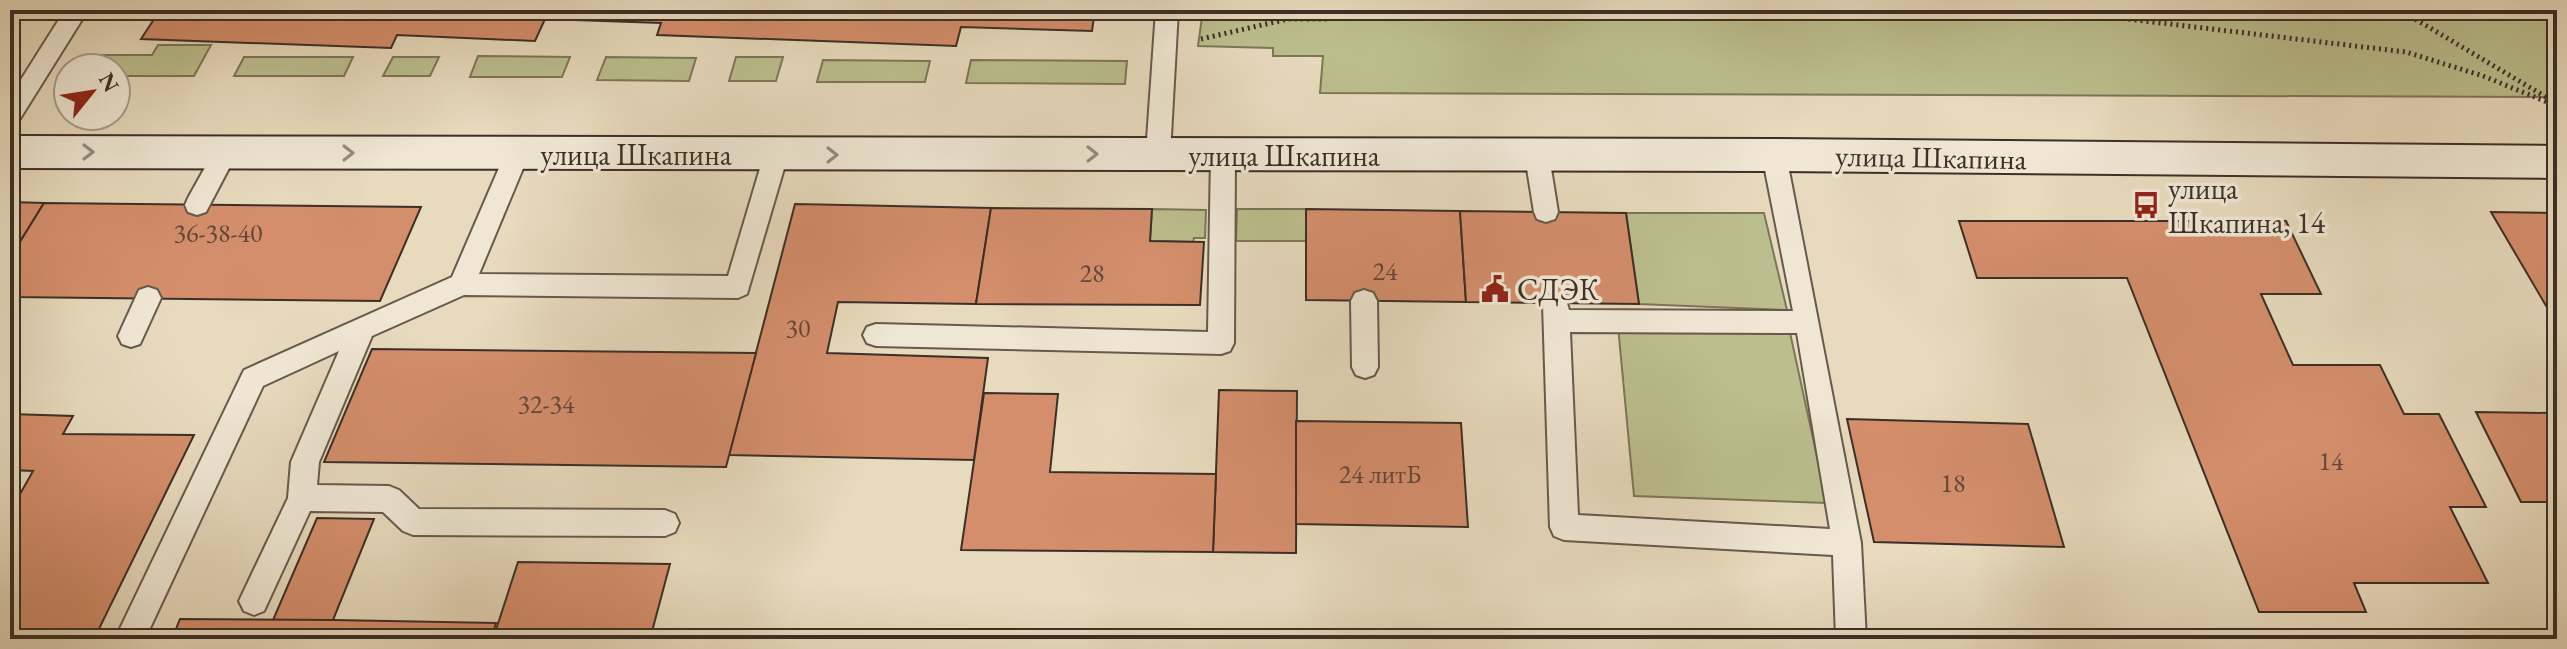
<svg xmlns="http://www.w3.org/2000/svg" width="2567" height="649" viewBox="0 0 2567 649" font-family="'EB Garamond',serif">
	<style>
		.green { fill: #bbbe8d; stroke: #7c765a; stroke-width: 2 }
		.building { fill: #d48e6b; stroke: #3c2f28; stroke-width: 2 }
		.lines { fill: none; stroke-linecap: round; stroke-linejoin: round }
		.lane-casing { stroke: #675a4d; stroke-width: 4 }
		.secondary-casing { stroke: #3c2f28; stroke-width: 4 }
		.path { stroke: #3c2f28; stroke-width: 5; stroke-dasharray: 2 4; stroke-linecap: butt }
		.lane { fill: #efe7d4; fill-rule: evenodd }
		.secondary { fill: #efe7d4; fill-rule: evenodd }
		.oneway { stroke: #968b7e }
		.labels { text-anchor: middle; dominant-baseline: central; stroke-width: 7; stroke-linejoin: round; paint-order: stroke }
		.number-label { font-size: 26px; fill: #624739 }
		.street-label { font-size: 30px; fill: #3c2f28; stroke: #efe7d4 }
		.poi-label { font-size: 30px; fill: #3c2f28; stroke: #efe7d4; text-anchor: start }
	</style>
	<rect width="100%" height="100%" fill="#e7dabd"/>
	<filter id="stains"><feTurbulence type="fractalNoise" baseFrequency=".0025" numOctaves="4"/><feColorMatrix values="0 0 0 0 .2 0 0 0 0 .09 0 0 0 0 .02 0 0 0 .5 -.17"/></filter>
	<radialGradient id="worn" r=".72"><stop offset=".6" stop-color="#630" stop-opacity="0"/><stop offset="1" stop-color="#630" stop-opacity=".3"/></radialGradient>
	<g class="green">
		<path d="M1203,10H2557V97L1320,93L1323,56H1273V48L1198,46Z"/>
		<path d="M158,45H211L194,76H116V68H86L94,55H152Z"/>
		<path d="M478,56L570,57L562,77H470Z"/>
		<path d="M244,57H353L344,76H234Z"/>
		<path d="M393,57H439L430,76H383Z"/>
		<path d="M606,57L696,58L689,81L597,80Z"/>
		<path d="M736,57H783L776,81H729Z"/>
		<path d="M823,60L930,61L925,82H817Z"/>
		<path d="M971,60L1127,61L1125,84L966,83Z"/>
		<path d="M1152,209L1206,210L1205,238H1194L1193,242L1150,241Z"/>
		<path d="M1237,209H1306V241H1236Z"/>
		<path d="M1626,213H1764L1787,310L1639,304Z"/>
		<path d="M1618,326L1789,328L1827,503L1634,496Z"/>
	</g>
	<g class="building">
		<path d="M160,10H1095L1092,31L961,27L956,46L657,35L661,23L545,19L535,41L397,35L391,48L141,39Z"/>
		<path d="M10,202L44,203L10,258Z"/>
		<path d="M44,203L421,207L380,301L10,297V258Z"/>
		<path d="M795,204L991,208L976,304L838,302L827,353L988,358L974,460L729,455Z"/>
		<path d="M991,208L1152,209L1150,241L1204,242L1200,305L976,304Z"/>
		<path d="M1306,209L1460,211L1466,302L1306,300Z"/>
		<path d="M1460,211L1626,213L1639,304L1466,302Z"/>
		<path d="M2491,212L2557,213V321H2555Z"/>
		<path d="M1959,221H2286L2321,294H2261L2293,365H2380L2404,414H2439L2486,507H2450L2488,583H2354L2366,612H2259L2127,278H1977Z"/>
		<path d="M372,349L756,353L726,467L324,462Z"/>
		<path d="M1219,390L1297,391L1296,553L1213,552Z"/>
		<path d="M984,393L1058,394L1050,472L1216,474L1213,552L961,550Z"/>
		<path d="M2476,412L2550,413L2557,426V502H2521Z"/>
		<path d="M10,414L73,416L63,434L194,435L94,639H10V512L33,471L10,470Z"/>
		<path d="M1847,419L2028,424L2064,547L1874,542Z"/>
		<path d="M1296,421L1461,423L1468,527L1296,524Z"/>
		<path d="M317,518L374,519L333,620H273Z"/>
		<path d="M518,562L670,564L650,639H493Z"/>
		<path d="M180,619L333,620L496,623L491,639H172Z"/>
	</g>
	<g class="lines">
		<g class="lane-casing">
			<g id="lane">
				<path d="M65,10H88L18,122L10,125V97Z"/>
				<path d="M1156,10H1178L1170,154L1166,161H1150L1146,154Z"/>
				<path d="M225,144L233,146L237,153L206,212L197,215L188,212L185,205L188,198L217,146Z"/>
				<path d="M517,145L525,147L529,154L479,274L728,276L764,155L768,148H784L788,155L747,294L738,298L464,295L372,336L319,462L317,485L389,486L399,490L419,509L665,510L675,514L679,523L675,532L665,536L413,535L403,531L383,512L310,511L264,611L254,615L244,611L239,601L288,498L291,462L339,351L263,386L145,639H115L244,370L452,277L505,154L509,147Z"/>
				<path d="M1223,145L1231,147L1235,154L1234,343L1230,351L1221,354L876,346L867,343L863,335L867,327L876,324L1208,332L1211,154L1215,147Z"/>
				<path d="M1774,146L1782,148L1786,155L1861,543L1866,639H1836L1833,555L1564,540L1554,536L1550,527L1543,304L1547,296L1556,293L1565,296L1569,310L1793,311L1762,155L1766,148ZM1570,332L1797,333L1830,529L1578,515Z"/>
				<path d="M1537,147L1545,149L1549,156L1558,212L1555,219L1546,222L1537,219L1534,212L1525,156L1529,149Z"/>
				<path d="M148,287L157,290L161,298L140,344L131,347L122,344L118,336L139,290Z"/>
				<path d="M1364,290L1373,293L1377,301L1378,367L1374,375L1365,378L1356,375L1352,367L1351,301L1355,293Z"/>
			</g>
		</g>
		<g class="secondary-casing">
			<path id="secondary" d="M10,136L1774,139L2557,146V178L1774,171L10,168Z"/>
		</g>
		<g class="path">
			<path d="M1979,10L2119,18L2406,52L2483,76L2557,106"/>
			<path d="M2400,10L2556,103"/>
			<path d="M1201,39L1288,19H1327L1381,10"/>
		</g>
		<use href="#lane" class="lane"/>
		<use href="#secondary" class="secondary"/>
	</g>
	<defs><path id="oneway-chevron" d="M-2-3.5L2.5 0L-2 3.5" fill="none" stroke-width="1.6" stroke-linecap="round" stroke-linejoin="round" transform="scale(2)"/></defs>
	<g class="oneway">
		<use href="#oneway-chevron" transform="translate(88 152)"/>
		<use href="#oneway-chevron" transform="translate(348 153)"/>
		<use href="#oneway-chevron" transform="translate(1092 154)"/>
		<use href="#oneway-chevron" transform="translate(832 155)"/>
	</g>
	<defs>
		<g id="bus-bare" transform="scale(2.16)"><path d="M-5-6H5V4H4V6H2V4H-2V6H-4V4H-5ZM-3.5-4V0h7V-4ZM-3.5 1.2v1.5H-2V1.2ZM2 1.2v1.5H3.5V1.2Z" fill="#8f2418" stroke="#efe7d4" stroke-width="2.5" paint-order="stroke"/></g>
		<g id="civic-bare" transform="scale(2.16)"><path d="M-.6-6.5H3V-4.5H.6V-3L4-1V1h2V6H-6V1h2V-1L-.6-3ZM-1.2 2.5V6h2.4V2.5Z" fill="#8f2418" stroke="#efe7d4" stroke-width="2.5" paint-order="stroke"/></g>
	</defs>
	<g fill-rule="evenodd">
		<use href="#bus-bare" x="2146" y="205"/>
		<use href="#civic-bare" x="1495" y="289"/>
	</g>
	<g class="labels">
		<g class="number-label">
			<text x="218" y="233">36-38-40</text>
			<text x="1385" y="271">24</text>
			<text x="1092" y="273">28</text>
			<text x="798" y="328">30</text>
			<text x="546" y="404">32-34</text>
			<text x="2331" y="461">14</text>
			<text x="1380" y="474">24 литБ</text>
			<text x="1953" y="483">18</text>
		</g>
		<g class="street-label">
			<text x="636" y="154">улица Шкапина</text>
			<text x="1284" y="155">улица Шкапина</text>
			<text transform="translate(1931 157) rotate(1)">улица Шкапина</text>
		</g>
		<g class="poi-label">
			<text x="2168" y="188">улица<tspan x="2168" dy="34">Шкапина, 14</tspan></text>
			<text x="1517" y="289">СДЭК</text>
		</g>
	</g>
	<rect width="2567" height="649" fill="none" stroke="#e7dabd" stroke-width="40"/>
	<rect x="12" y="12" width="2543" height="625" fill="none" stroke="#3c2f28" stroke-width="4"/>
	<rect x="20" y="20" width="2527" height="609" fill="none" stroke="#3c2f28" stroke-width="2"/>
	<g transform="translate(92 92) rotate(60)"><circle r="38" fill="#efe7d4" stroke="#a79d8f" stroke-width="2"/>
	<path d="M0-6L14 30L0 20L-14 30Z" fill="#8f2418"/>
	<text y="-12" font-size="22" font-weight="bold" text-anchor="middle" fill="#3c2f28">N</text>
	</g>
	<rect width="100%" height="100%" filter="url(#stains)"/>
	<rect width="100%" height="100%" fill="url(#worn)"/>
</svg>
